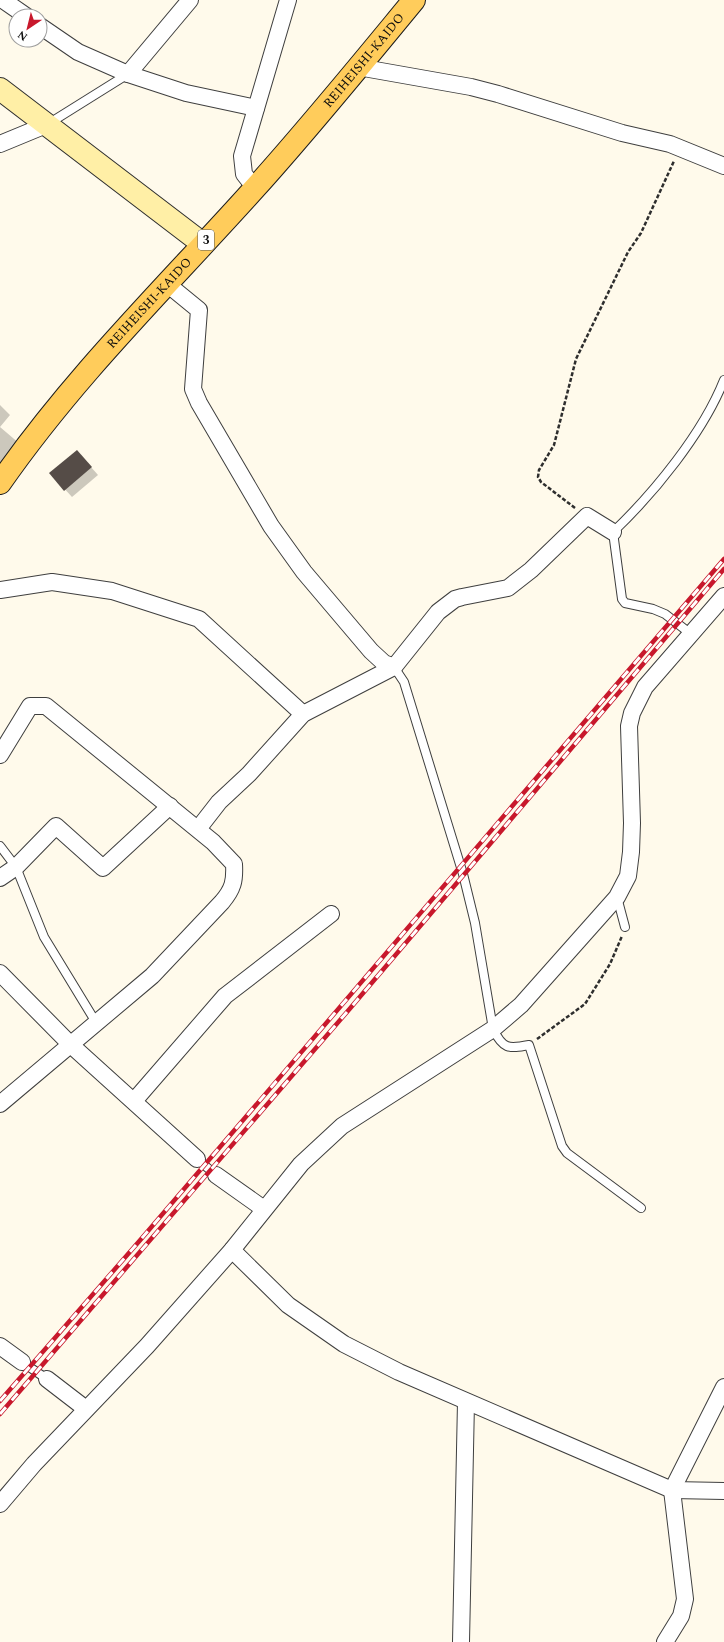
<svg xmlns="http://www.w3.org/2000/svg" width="724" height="1642" viewBox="0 0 724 1642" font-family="Spectral,serif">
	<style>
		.shadow { fill: #0003 }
		.building { fill: #554c47 }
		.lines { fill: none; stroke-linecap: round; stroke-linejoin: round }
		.lane-casing { stroke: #3f3f3f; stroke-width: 10 }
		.street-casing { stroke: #3f3f3f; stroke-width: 18 }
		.secondary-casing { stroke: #2e2e2e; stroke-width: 24 }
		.primary-casing { stroke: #1d1d1d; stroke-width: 24 }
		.path { stroke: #2e2e2e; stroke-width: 2.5; stroke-dasharray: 4 2; stroke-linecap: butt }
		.lane { stroke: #fff; stroke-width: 8 }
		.street { stroke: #fff; stroke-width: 16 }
		.secondary { stroke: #ffefa6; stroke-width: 22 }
		.primary { stroke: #ffcc5b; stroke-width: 22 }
		.rail-casing { stroke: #c8182c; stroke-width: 4.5 }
		.rail { stroke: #fff; stroke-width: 3; stroke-dasharray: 9; stroke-linecap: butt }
		.labels { text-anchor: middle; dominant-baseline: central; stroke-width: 4; stroke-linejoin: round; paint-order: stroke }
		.shield { fill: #fff; stroke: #555; stroke-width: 1 }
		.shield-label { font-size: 12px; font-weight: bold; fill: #0c0c0c }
		.street-label { font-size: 13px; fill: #0c0c0c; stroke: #fff }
	</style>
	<rect width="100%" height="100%" fill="#fffaeb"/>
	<g class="shadow">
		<path d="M0,405L10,415L0,427L20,444L0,471Z"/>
		<path d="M83,458L98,475L72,497L51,474Z"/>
	</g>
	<path class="building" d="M77,450L92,467L64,491L49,473Z"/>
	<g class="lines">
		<g class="lane-casing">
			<g id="lane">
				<path d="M48,124L128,74"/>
				<path d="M691,634L665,614L653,609L625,603L622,599L613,532C654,493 703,433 724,380"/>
				<path d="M394,667L404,682L463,874L475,923L493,1029C503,1049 508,1049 529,1045L562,1146L567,1153L641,1208"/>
				<path d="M0,846L16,867L44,937L97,1024"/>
				<path d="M617,897L625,927"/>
				<path d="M197,1159L216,1175"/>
				<path d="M22,1362L47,1379"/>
			</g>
		</g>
		<g class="street-casing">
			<g id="street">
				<path d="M3,0L26,16"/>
				<path d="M190,0L128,74L186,93L256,108"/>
				<path d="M40,26L78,52L128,74"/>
				<path d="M358,67L471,87L498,94L622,133L670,144L724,166"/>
				<path d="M0,144L46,125"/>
				<path d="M255,188L244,174L242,156L288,0"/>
				<path d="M166,283L199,310L193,389L199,403L271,526L304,572L371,651L384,663L394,667L438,612L455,599L462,597L508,588L531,570L587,516L613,532"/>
				<path d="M0,590L52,582L112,591L199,619L303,714"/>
				<path d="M0,755L30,706H46L213,842L234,864C235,881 233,889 222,902L152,976L0,1104"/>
				<path d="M198,829L219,802L249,774L303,714L394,667"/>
				<path d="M0,878L16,867L56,826L103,868L170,806"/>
				<path d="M0,973L71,1045L197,1159"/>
				<path d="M134,1101L225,996L331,914"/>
				<path d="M216,1175L264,1209"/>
				<path d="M232,1250L288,1305L344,1344L399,1372L672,1490L724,1491"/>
				<path d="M0,1346L22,1362"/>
				<path d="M47,1379L86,1409"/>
				<path d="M0,1504L34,1464L147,1346L232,1250L301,1164L342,1126L493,1029L521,1005L617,897L628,876L631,852L632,823L629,726L632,713L645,687L724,596"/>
				<path d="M461,1642L466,1402"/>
				<path d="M665,1642L681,1616L685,1599L672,1490L724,1387"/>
			</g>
		</g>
		<g class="secondary-casing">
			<path id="secondary" d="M0,89L203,244"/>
		</g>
		<g class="primary-casing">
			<g id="primary">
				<path id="s1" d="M0,483C75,375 168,285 255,188C310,127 362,63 414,0"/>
			</g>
		</g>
		<g class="path">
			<path d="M575,508L541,482L538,477L539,470L554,445L576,359L628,252L641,233L674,161"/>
			<path d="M537,1039L585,1004L610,964L622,936"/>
		</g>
		<use href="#lane" class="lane"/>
		<use href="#street" class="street"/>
		<use href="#secondary" class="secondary"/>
		<use href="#primary" class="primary"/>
		<g class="rail-casing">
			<g id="rail">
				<path d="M0,1401L142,1238L724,559"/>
				<path d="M0,1414L347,1012L724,569"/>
			</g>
		</g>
		<use href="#rail" class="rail"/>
	</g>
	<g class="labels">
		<rect class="shield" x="198" y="230" width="16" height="20" rx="3"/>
		<g class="shield-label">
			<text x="206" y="240">3</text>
		</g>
		<g class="street-label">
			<text stroke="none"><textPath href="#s1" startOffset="558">REIHEISHI-KAIDO</textPath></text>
			<text stroke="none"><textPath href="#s1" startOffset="234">REIHEISHI-KAIDO</textPath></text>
		</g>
	</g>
	<g transform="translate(28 28) rotate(215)"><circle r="19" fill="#ffffff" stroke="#9e9e9e"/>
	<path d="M0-3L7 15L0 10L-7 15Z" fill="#c8182c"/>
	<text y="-6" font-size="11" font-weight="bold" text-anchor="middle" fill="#0c0c0c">N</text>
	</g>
</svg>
